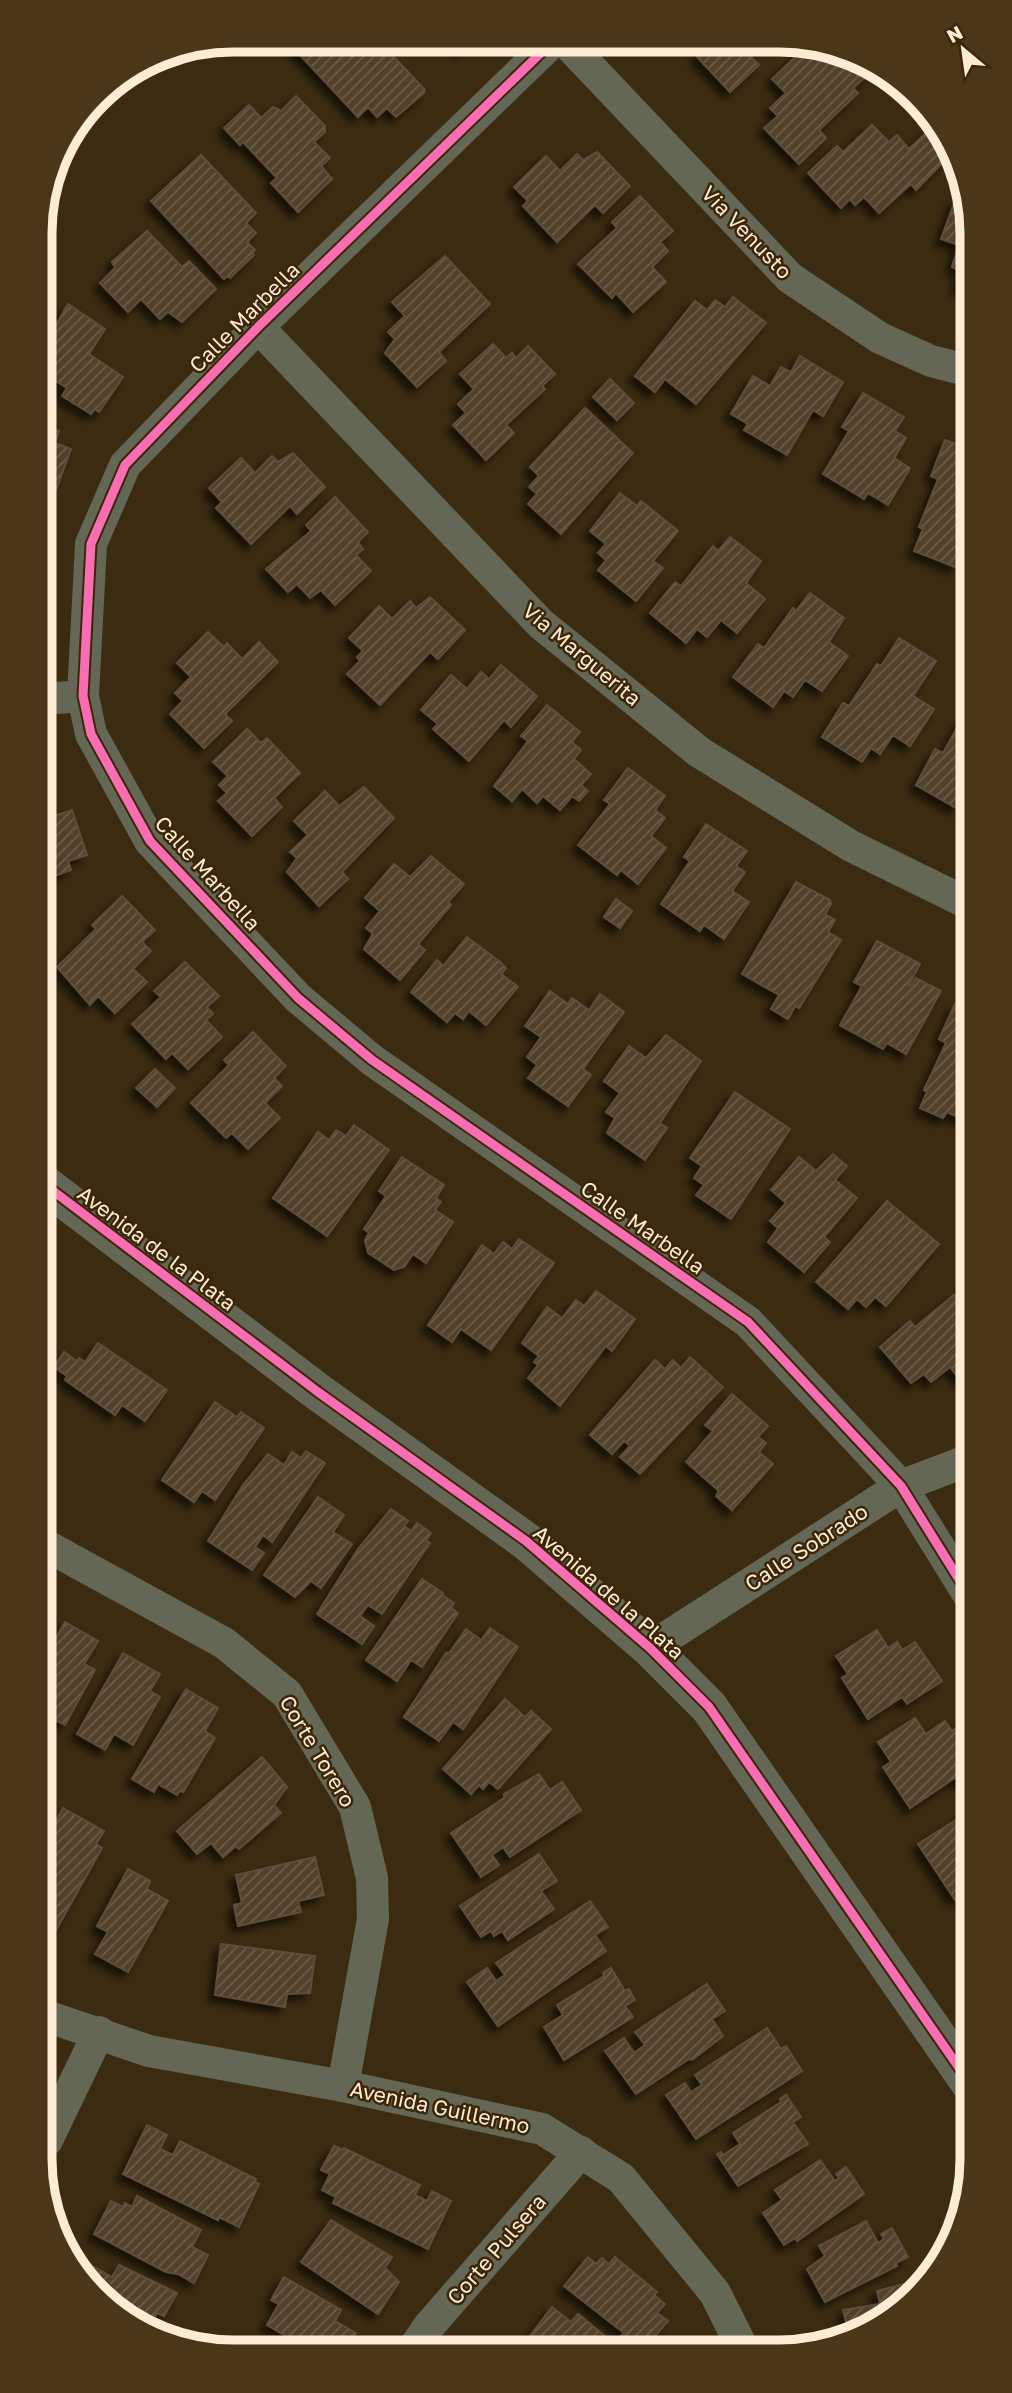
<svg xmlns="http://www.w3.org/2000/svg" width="1012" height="2393" viewBox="0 0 1012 2393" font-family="'Golos Text',sans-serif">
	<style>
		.building { fill: url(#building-hatch); stroke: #5f4d3a; stroke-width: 2; filter: url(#shadow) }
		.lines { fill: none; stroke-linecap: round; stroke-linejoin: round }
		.minor { stroke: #646756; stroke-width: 32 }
		.tertiary { stroke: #646756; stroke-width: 38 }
		.cycleway-casing { stroke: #3b2707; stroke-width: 13 }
		.cycleway { stroke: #f96db3; stroke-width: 9 }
		.labels { text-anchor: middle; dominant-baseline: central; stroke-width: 5; stroke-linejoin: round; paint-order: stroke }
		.street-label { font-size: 21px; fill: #fdebd4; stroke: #3b2707 }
		.rim { fill: none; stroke: #fdebd4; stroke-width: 9 }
	</style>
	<defs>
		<pattern id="building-hatch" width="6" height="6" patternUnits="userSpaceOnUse" patternTransform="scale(1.75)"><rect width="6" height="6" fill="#51402b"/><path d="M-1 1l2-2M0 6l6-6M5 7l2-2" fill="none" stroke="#6b5c49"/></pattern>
		<filter id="shadow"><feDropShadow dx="-6" dy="6" stdDeviation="3.5" flood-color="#0009"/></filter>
	</defs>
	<rect width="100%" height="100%" fill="#3a2b11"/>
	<g class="building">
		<path d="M287,41H379L425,90L424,93L396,117L387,108L377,117L368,107L358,117Z"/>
		<path d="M452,42H471L460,51Z"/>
		<path d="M707,43H706L766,44L751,57L759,65L730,92L697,57Z"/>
		<path d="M805,48L818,62L834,54L870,73L853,88L858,93L819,130L826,138L799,164L764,128L778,116L770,108L786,93L772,79Z"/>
		<path d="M296,96L325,126V132L314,142L330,158L321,166L332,179L298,212L271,183L277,178L243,142L240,145L224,128L249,105L261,118L273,107L281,111Z"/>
		<path d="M872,125L889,142L897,135L909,149L932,127L949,156L916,190L911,184L879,213L864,197L855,205L850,199L841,208L808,173L837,146L843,152Z"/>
		<path d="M597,152L630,186L603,213L595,205L557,242L523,206L528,201L514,187L546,156L560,171L577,154L583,160Z"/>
		<path d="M201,155L256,213L246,223L256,233L247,242L255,250L252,253L254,255L230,278L227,276L224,279L151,201Z"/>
		<path d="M640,196L673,231L660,242L668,251L652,267L666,282L633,312L616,293L612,298L578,264L617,228L612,222Z"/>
		<path d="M956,198L965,201L966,291L958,288L961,271L952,267L959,245L941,239Z"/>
		<path d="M147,231L182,267L189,261L216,289L182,322L168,312L160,319L141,299L128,312L100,283L115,268L112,262Z"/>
		<path d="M445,256L490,304L439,352L446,361L417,387L385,353L395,339L388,332L405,316L392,302Z"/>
		<path d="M733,297L766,323L696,404L665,379L655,392L635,376L695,301L707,310L715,300L725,307Z"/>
		<path d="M68,304L105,329L89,354L123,377L99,412L95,409L91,414L62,396L67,388L41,372V337L51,322L56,325Z"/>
		<path d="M493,344L506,358L512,353L516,358L528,346L555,374L542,386L545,389L506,425L514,433L486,460L453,425L466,413L458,404L474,389L460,374Z"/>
		<path d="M800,356L843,382L823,416L813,410L787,455L744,430L748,424L731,414L753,376L770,386L781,367L791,372Z"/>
		<path d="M610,379L634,403L617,420L593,397Z"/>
		<path d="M863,393L904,417L895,431L906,438L894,458L910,468L888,505L868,493L864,499L823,474L849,431L842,427Z"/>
		<path d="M585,408L633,453L561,534L528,504L537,494L529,487L539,476L530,467Z"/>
		<path d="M41,425L59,431L55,443L71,449L55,493L42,488Z"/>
		<path d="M945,440L966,448V540L955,567L914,551L923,529L919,527L938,479L931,476Z"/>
		<path d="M293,453L325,487L297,514L290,506L251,544L216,508L222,502L209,488L241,458L255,473L272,456L278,462Z"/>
		<path d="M620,493L637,506L641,501L678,531L653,561L663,568L636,601L598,570L606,560L598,553L606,544L590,531Z"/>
		<path d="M335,497L368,532L358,542L363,549L356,555L371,571L335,605L321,590L310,598L297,584L288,592L266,569L311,531L306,525Z"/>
		<path d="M730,537L761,561L746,583L765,599L737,633L721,620L707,637L697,629L686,643L650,613L675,582L681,586L713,546L718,551Z"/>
		<path d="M810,593L844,618L829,642L848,656L822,691L805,680L793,697L784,691L773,707L733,677L758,644L764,648L793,608L796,611Z"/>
		<path d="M430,597L465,630L438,659L430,652L380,705L347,674L360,661L357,657L363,651L349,638L379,606L392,619L410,601L416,608Z"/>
		<path d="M208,632L224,647L227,643L242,659L259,642L278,662L225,714L232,721L204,748L170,714L183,701L175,693L191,677L177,663Z"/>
		<path d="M899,638L936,661L913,696L934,709L910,746L893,735L880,754L871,748L862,762L822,737L843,703L849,706L877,664L881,666Z"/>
		<path d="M501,665L537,696L511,727L504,720L469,761L433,729L438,724L421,710L451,675L467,689L481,672L489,679Z"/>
		<path d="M547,705L580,732L572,742L581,750L574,759L591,774L581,785L588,791L579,801L572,796L560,810L543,796L537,803L522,789L512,801L494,786L528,741L521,736Z"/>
		<path d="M962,719L967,722V799L963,797L956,808L916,785L935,749L943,753Z"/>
		<path d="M247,729L261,743L267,738L300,773L274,798L282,807L252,836L218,801L227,793L219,785L228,776L213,762Z"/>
		<path d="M628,768L665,796L655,810L665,818L651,836L666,848L638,884L621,870L617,875L578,845L610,804L604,800Z"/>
		<path d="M364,787L394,818L342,872L348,879L319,906L287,872L297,858L290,852L308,835L294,821L325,791L339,806Z"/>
		<path d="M48,807L51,817L72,810L87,855L68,861L71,870L43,880L42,808Z"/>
		<path d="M706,824L747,851L736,866L745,872L732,891L749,902L724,939L704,925L700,931L661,904L690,861L684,857Z"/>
		<path d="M431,856L464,884L448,902L451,905L418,944L425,950L400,980L364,949L373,934L366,928L380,911L365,898L394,864L410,877Z"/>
		<path d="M796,882L830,900L831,904L825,914L835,920L828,932L841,940L799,1008L795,1006L788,1019L771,1009L779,995L742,974Z"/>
		<path d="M122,896L155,930L142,942L151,951L133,969L147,982L115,1013L98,996L90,1005L57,967L96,929L92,925Z"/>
		<path d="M616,899L632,911L620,928L604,917Z"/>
		<path d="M467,937L499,961L506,968L501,974L518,987L486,1025L469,1011L463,1019L455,1013L447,1022L411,992L437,960L443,966Z"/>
		<path d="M877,941L920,964L909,985L911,986L916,978L941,991L906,1054L887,1043L883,1049L840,1025L862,986L854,982Z"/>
		<path d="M185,962L219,996L207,1007L213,1014L206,1020L222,1037L188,1069L172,1053L166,1059L132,1024L161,997L154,991Z"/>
		<path d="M550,991L568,1004L572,998L589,1010L600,994L624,1012L583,1069L591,1075L568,1106L528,1078L537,1065L527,1057L541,1037L525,1026Z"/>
		<path d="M955,1004L968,1010V1107L962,1119L947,1112L943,1118L920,1108L927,1092L924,1090L946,1043L939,1039Z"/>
		<path d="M253,1032L286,1066L274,1078L282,1086L265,1103L280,1118L248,1149L232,1133L226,1138L191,1103L229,1065L224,1060Z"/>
		<path d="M666,1035L701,1061L660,1123L667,1128L645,1160L607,1133L615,1118L606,1112L620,1093L604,1081L629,1046L646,1058Z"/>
		<path d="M155,1069L175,1088L157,1107L136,1088Z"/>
		<path d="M735,1092L790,1129L731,1219L696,1195L704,1185L694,1178L702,1166L690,1158Z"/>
		<path d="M354,1125L389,1150L327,1236L273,1198L318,1132L329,1140L336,1130L346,1136Z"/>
		<path d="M833,1154L847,1166L835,1180L857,1198L824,1237L830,1242L804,1272L768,1242L778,1228L770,1221L786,1203L771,1190L799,1157L816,1171Z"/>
		<path d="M402,1157L444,1185L436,1198L441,1202L435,1210L453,1222L426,1263L413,1254L404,1267L394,1270L368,1253L365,1240L369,1233L364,1229L386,1196L379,1191Z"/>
		<path d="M887,1201L939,1244L886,1306L875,1297L866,1307L857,1299L848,1309L816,1282Z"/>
		<path d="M519,1239L554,1263L491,1350L461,1329L452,1342L428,1325L482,1245L494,1254L503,1242L512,1249Z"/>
		<path d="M596,1291L635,1319L612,1351L606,1346L560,1406L528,1378L538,1365L534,1362L539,1356L522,1343L547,1307L562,1318L576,1300L584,1306Z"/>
		<path d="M969,1291V1376L962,1382L950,1367L931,1382L924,1374L911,1383L880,1347L910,1321L915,1327L954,1295L958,1300Z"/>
		<path d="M98,1343L167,1390L145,1421L122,1405L115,1415L65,1380L67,1376L54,1367L64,1352L77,1361L79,1358L85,1362Z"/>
		<path d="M690,1357L723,1387L640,1474L620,1457L630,1446L624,1441L612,1454L590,1435L655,1360L665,1369L673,1360L681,1368Z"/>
		<path d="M732,1394L768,1426L758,1437L766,1443L759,1452L773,1464L732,1510L716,1496L719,1491L686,1462L713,1431L705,1425Z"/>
		<path d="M215,1402L237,1417L241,1412L264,1428L215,1500L202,1491L194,1502L162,1480Z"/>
		<path d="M306,1451L325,1463L272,1542L263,1535L255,1547L264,1553L252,1570L208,1541L243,1485L268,1454L284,1465L292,1452L301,1458Z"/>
		<path d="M318,1497L344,1515L333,1532L352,1544L321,1588L311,1581L295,1597L264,1575Z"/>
		<path d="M391,1509L408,1521L404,1526L411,1531L417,1523L431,1533L426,1541L430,1543L382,1614L368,1605L360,1616L374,1626L362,1644L317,1614L358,1549Z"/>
		<path d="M422,1579L443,1593L442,1595L454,1603L451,1608L458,1613L422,1667L411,1660L397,1681L366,1660Z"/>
		<path d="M65,1622L98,1641L84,1664L95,1670L65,1725L45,1715V1657Z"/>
		<path d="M490,1628L518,1647L463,1729L453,1722L439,1741L404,1717L446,1653L450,1652L466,1629L481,1640Z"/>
		<path d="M877,1630L888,1648L897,1642L902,1650L915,1642L942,1681L907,1704L902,1697L868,1719L842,1678L848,1674L836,1656Z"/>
		<path d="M123,1653L160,1674L150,1691L160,1697L133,1745L114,1734L105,1750L77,1734Z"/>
		<path d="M186,1689L218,1708L205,1731L215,1738L183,1792L180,1791L177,1795L158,1784L154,1792L132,1779Z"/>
		<path d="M505,1699L525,1717L531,1711L551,1729L498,1789L489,1782L483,1789L479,1785L471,1794L443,1769Z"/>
		<path d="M915,1718L926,1734L945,1721L952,1731L966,1721L970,1727V1778L961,1784L956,1777L910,1808L883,1767L891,1762L878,1742Z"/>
		<path d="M262,1757L287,1787L274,1805L281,1813L239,1849L236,1846L223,1857L211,1843L197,1854L177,1831Z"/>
		<path d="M539,1774L550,1790L562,1782L581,1810L510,1857L503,1847L492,1855L499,1865L481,1877L451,1833L504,1798V1794Z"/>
		<path d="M63,1808L104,1831L96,1844L102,1848L51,1939L46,1936V1838Z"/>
		<path d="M970,1811V1891L955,1900L918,1844Z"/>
		<path d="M539,1854L557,1881L541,1891L554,1909L508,1940L502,1931L494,1936L491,1931L481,1937L460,1906Z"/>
		<path d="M315,1857L324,1895L298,1901L301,1912L238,1926L234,1905L242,1903L236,1875Z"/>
		<path d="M128,1869L150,1881L147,1889L168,1901L128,1972L95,1954L108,1932L97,1926Z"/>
		<path d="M590,1901L608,1927L595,1935L606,1951L498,2026L467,1982L487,1968L496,1981L505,1975L496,1963Z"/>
		<path d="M221,1944L315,1956L310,1993L287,1994L285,2007L215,1995Z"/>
		<path d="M611,1968L625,1991L629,1989L635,2000L625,2006L633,2017L564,2060L544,2027L563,2015L557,2005L604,1976L603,1973Z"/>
		<path d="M707,1984L725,2011L712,2019L723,2036L692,2060L689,2059L636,2094L605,2051L624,2038L634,2053L645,2045L635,2032Z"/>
		<path d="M767,2028L781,2049L786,2046L802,2071L696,2139L666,2095L685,2083L691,2092L702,2085L695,2075Z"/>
		<path d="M786,2095L801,2117L793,2122L808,2144L738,2186L717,2154L721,2152L723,2155L740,2144L733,2133L781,2102L780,2099Z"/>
		<path d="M147,2125L167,2135L160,2149L173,2155L180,2141L256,2179L255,2182L259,2184L239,2227L219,2217L218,2220L123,2174Z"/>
		<path d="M334,2146L343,2150L344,2148L420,2185L415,2195L427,2201L432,2191L451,2201L428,2249L333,2203L336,2197L322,2190L330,2174L321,2170Z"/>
		<path d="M820,2160L835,2181L839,2178L836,2174L846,2167L864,2194L797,2241L795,2238L784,2245L763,2213L782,2200L775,2190Z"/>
		<path d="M137,2196L201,2230L192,2247L208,2255L194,2283L178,2274L166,2272L94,2234L111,2201L123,2207L125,2203L132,2207Z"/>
		<path d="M331,2220L392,2257L385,2268L399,2282L378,2314L301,2262Z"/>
		<path d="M866,2221L878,2243L884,2239L881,2234L892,2228L908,2257L896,2263L897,2266L825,2302L807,2269L825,2256L819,2246Z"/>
		<path d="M588,2257L596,2264L602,2258L609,2264L615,2257L657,2292L654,2295L665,2304L657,2313L668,2321L646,2347H634L621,2336L624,2333L564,2286Z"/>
		<path d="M119,2265L177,2293L164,2316L157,2313L151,2325L97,2296L86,2277L89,2272L94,2267L112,2277Z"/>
		<path d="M284,2277L341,2310L335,2321L356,2333L346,2348L308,2349L267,2325L279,2304L271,2300Z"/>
		<path d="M930,2277L924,2286L849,2333L843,2310L880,2304L877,2291Z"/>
		<path d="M552,2307L571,2322L578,2314L618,2347L534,2348L526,2341Z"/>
	</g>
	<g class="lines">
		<g class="minor">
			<path d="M552,42L258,327L125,465L91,544L83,696L91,734L150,841L298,998L372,1060L748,1322L901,1486L970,1597"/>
			<path d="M566,42L790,278L880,338L931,361L966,370"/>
			<path d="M258,327L541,624L699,752L851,846L967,903"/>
			<path d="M42,699L83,696"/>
			<path d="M45,1545L224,1643L287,1694L355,1807L372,1878L373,1919L343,2086"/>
			<path d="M650,1648L901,1486L969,1460"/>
			<path d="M46,2016L149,2051L343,2086L542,2129L621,2178L715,2293L742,2347"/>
			<path d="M47,2140L99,2032"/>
			<path d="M414,2348L429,2326L581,2152"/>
		</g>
		<path class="tertiary" d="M44,1184L318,1392L526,1541L650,1648L709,1707L971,2085"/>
		<g class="cycleway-casing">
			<g id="cycleway">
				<path d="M552,42L258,327L125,465L91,544L83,696L91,734L150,841L298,998L372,1060L748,1322L901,1486L970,1597"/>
				<path d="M44,1184L318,1392L526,1541L650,1648L709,1707L971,2085"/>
			</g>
		</g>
		<use href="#cycleway" class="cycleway"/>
	</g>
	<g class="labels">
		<g class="street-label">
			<text transform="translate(747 232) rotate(46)">Via Venusto</text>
			<text transform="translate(244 317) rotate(-45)">Calle Marbella</text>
			<text transform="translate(582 654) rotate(40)">Via Marguerita</text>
			<text transform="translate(208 873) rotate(48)">Calle Marbella</text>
			<text transform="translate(643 1227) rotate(35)">Calle Marbella</text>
			<text transform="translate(157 1248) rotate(37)">Avenida de la Plata</text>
			<text transform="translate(806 1547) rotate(-33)">Calle Sobrado</text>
			<text transform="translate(609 1592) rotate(41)">Avenida de la Plata</text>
			<text transform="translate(318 1751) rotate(59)">Corte Torero</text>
			<text transform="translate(440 2107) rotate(12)">Avenida Guillermo</text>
			<text transform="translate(496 2249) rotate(-49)">Corte Pulsera</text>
		</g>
	</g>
	<path d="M0 0H1012V2393H0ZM233 52H779A181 181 0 0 1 960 233V2159A181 181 0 0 1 779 2340H233A181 181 0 0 1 52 2159V233A181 181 0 0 1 233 52Z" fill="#4b3717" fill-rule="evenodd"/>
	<path class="rim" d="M233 52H779A181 181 0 0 1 960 233V2159A181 181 0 0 1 779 2340H233A181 181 0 0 1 52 2159V233A181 181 0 0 1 233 52Z"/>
	<g transform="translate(963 49) rotate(331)" stroke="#3b2707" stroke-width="5" paint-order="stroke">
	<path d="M0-5L12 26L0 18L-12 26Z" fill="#fdebd4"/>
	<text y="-10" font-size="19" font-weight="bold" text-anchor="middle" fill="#fdebd4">N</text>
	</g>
</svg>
